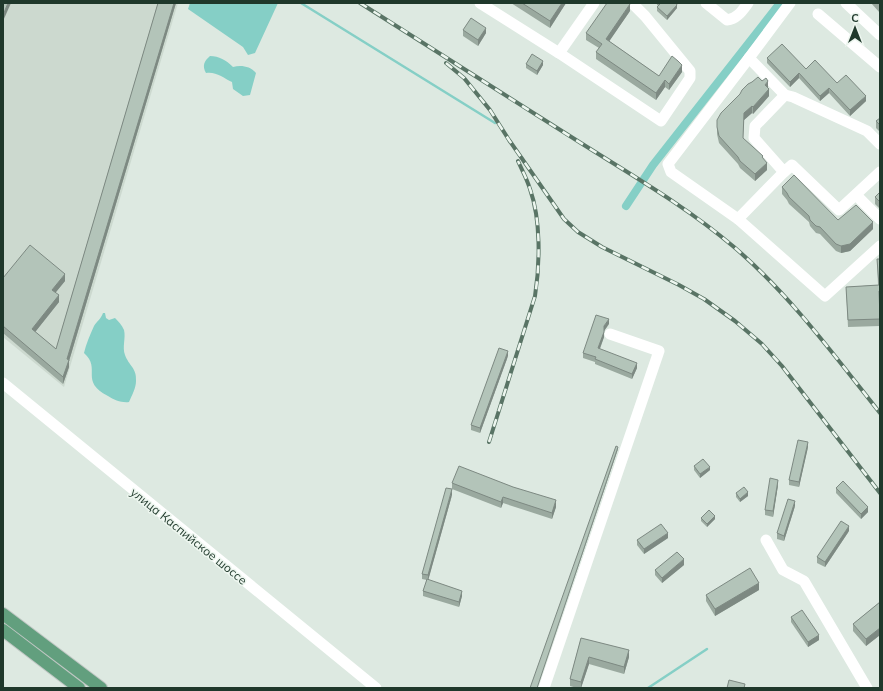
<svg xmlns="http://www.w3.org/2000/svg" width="883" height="691" viewBox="0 0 883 691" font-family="Mulish,sans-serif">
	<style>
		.built { fill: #ccd9cf }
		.water { fill: #85cfc6 }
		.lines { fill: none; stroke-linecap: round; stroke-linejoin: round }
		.stream { stroke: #85cfc6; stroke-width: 2.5 }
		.canal { stroke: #85cfc6; stroke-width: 8 }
		.major-casing { stroke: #c0c7c4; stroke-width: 14 }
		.minor { stroke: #fff; stroke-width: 11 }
		.major { stroke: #629f7e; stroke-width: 12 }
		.rail-casing { stroke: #597465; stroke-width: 4 }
		.rail { stroke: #edf6ef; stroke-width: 2.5; stroke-dasharray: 8; stroke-linecap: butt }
		.wall { fill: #9aa99f }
		.shaded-wall { fill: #7d8982 }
		.building { fill: #b3c4b9; stroke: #7d8982 }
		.labels { text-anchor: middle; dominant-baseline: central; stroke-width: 3; stroke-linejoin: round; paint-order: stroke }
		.street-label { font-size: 12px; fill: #1f382b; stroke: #edf6ef }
	</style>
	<rect width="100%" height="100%" fill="#dde9e1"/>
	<path class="built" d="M3,3H178L64,387L3,337Z"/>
	<g class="water">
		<path d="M190,3H278L255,53L248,55L243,47L188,9Z"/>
		<path d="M210,56C219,56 226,60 233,67C241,65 250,66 256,73L250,95L243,96L233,89L232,82C224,78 215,71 206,73C202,66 204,61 210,56Z"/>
		<path d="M103,313H105L106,318L109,320L115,318C118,321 122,325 124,330C126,338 122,347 125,355C129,366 137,368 136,381C136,388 132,395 129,402C122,403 114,400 108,396C79,381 102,369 84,353C86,344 90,335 94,326C97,321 101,319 103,313Z"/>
	</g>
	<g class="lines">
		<g class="stream">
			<path d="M301,3L495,123"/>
			<path d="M648,688L707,649"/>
		</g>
		<path class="canal" d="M626,206L653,165L780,3"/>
		<g class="major-casing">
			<g id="major">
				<path d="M3,614L101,688"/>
				<path d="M3,630L79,688"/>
			</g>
		</g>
		<g class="minor">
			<path d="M480,3L559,53L661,121L690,78V71L645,16L632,3"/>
			<path d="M706,3L727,20C737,19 742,11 748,3"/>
			<path d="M790,3L749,58L785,95L793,97L867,131L880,144"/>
			<path d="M846,3L880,35"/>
			<path d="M818,14L880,67"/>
			<path d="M559,53L594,3"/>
			<path d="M749,58L668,164L671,172L738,219L784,172"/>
			<path d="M785,95L755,126L754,138L784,172L792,165L839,210L880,172"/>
			<path d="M856,195L880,219"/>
			<path d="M738,219L825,296L880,246"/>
			<path d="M3,383L376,688"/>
			<path d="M766,540L783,570L804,581L867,688"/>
			<path d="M544,688L659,351L610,334"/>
		</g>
		<use href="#major" class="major"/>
		<g class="rail-casing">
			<g id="rail">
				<path d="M360,3C435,50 509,98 584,145C635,177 688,208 734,247C790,295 834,355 880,413"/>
				<path d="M446,63L464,78L490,110L509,140L564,219L578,232L602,247L679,285L704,299L735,321L762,344L782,366L880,493"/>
				<path d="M489,442L535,296C540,264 541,220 530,189C527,179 522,170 518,161"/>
			</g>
		</g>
		<use href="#rail" class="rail"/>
	</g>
	<g class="wall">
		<path d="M158,3H176L69,361V367L63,384L3,333V278L65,281L55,293L59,302L35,332L56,349Z"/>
		<path d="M511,3H566L550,28Z"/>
		<path d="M656,3H676L677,8L667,20L657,11V7L658,6Z"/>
		<path d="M871,3H880V13Z"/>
		<path d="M630,11L609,41L659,76L682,72L669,90L665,87L656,100L596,59V52L599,48L586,40V33Z"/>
		<path d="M463,30L486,33L478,46L463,36Z"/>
		<path d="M767,58L806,69L837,83L866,101L850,116L829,93L820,101L799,78L790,87L767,63Z"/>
		<path d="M526,64L543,65L537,75L526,68Z"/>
		<path d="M752,82L768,88L769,96L753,114L752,113L744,120L743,138L763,158L767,170L755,181L740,168L738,164L719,143L717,134V127Z"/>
		<path d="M880,118V132L876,128V121Z"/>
		<path d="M782,187L838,220L873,229L850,251L841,253L836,251L820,234L816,233L810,226L809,222L789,204L787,200L782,194Z"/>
		<path d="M880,192V209L875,204V197Z"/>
		<path d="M877,259H880V298H879L880,326L848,327L846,287L878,285Z"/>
		<path d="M609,324L604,331V337L600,349L637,368L632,379L595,364V362L583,358V353Z"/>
		<path d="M508,356L480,433L471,430V425Z"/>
		<path d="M808,447L799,487L789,485V480Z"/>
		<path d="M694,466L710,470L700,478L694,470Z"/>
		<path d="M452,483L556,507L552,519L503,503L501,508L452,489Z"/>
		<path d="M778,485L773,517L765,515V510Z"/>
		<path d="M836,488L868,512L861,519L836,493Z"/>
		<path d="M736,493L748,496L740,502L736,497Z"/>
		<path d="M452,495L428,580L462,596L459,607L423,596V591L427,580L422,579V574Z"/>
		<path d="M795,506L784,541L777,539V533Z"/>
		<path d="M701,518L715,519L707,527L701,521Z"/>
		<path d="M849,531L825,567L817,563V557Z"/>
		<path d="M668,538L644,554L637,545V540Z"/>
		<path d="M684,565L662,583L655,575V570Z"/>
		<path d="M759,590L715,616L706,601V595Z"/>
		<path d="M880,602V635L866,646L853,631V624Z"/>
		<path d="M791,617L819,640L808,647L791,622Z"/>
		<path d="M581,638L629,657L624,674L589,664L581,688H577L570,686V679Z"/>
	</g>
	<g class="shaded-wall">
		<path d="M8,3H11L3,21V15Z"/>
		<path d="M174,3H176L69,361V367L63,384V377L67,359Z"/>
		<path d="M562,3H566L550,28V21Z"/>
		<path d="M630,4V11L606,46V39Z"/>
		<path d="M677,5V8L667,20V16Z"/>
		<path d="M486,28V33L478,46V40Z"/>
		<path d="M543,61V65L537,75V71Z"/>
		<path d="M682,65V72L669,90V84Z"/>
		<path d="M799,73V78L790,87V82Z"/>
		<path d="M665,80V87L656,100V93Z"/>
		<path d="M768,81V88L765,85Z"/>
		<path d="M829,88V93L820,101V96Z"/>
		<path d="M769,89V96L753,114V107Z"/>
		<path d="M866,96V101L850,116V110Z"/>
		<path d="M752,106V113L744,120V113Z"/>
		<path d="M767,163V170L755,181V174Z"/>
		<path d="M873,222V229L850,251L841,253V246Z"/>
		<path d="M65,274V281L52,297V290Z"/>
		<path d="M59,295V302L32,336V329Z"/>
		<path d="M609,319V324L604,331V326Z"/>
		<path d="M604,332V337L598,353V348Z"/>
		<path d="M508,351V356L480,433V428Z"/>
		<path d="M637,363V368L632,379V374Z"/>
		<path d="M808,442V447L799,487V482Z"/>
		<path d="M618,447V449L537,688Z"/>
		<path d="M710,467V470L700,478V474Z"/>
		<path d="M778,480V485L773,517V511Z"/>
		<path d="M452,489V495L428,581V575Z"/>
		<path d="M748,492V496L740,502V499Z"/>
		<path d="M503,497V503L501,508V502Z"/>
		<path d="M556,500V507L552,519V513Z"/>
		<path d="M795,501V506L784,541V536Z"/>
		<path d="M868,507V512L861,519V514Z"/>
		<path d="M715,516V519L707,527V524Z"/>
		<path d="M849,526V531L825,567V562Z"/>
		<path d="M668,533V538L644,554V549Z"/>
		<path d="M684,559V565L662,583V578Z"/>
		<path d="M759,583V590L715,616V609Z"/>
		<path d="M462,591V596L459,607V602Z"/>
		<path d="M880,628V635L866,646V639Z"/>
		<path d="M819,635V640L808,647V642Z"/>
		<path d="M629,650V657L624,674V667Z"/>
		<path d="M589,657V664L581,688V682Z"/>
	</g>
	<g class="building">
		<path d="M3,3H8L3,15Z"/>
		<path d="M158,3H174L67,359L69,360L63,377L3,326V278L30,245L65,274L52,290L59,295L32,329L56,349Z"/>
		<path d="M522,3H562L550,21Z"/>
		<path d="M607,3H628L630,4L606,39L659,76L672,56L678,61L682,65L669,84L665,80L656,93L596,52L602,44L586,33Z"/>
		<path d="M659,3H676L677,5L667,16L657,7L660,4Z"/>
		<path d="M471,18L486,28L478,40L463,30Z"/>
		<path d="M782,44L806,69L815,60L837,83L846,75L866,96L850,110L829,88L820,96L799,73L790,82L767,58Z"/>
		<path d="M532,54L543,61L537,71L526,64Z"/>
		<path d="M758,77L762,81L766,78L768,81L765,85L769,89L753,107L752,106L744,113L743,138L763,156L762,157L767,163L755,174L740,161L738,157L719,136L717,127V120L721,113L740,94L742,90L748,84L752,82Z"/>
		<path d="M880,118V125L876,121Z"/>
		<path d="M794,175L838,220L856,205L873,222L850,244L841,246L836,244L820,227L816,226L810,220L809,216L789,197L787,193L782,187Z"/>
		<path d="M880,192V202L875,197Z"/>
		<path d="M877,259H880V291H879L880,319L848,320L846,287L879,285Z"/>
		<path d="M596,315L609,319L604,326V332L598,348L637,363L632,374L595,359L596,357L583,353Z"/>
		<path d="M499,348L508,351L480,428L471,425Z"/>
		<path d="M798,440L808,442L799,482L789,480Z"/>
		<path d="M616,446L618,447L537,688H530Z"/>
		<path d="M703,459L710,467L700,474L694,466Z"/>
		<path d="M459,466L513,487L556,500L552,513L503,497L501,502L452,483Z"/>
		<path d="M770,478L778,480L773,511L765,510Z"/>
		<path d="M843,481L868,507L861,514L836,488Z"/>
		<path d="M744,487L748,492L740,499L736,493Z"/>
		<path d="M446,488L452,489L428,575L422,574Z"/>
		<path d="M788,499L795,501L784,536L777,533Z"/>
		<path d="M709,510L715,516L707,524L701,518Z"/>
		<path d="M841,521L849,526L825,562L817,557Z"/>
		<path d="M661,524L668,533L644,549L637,540Z"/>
		<path d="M677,552L684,559L662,578L655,570Z"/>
		<path d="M750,568L759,583L715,609L706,595Z"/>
		<path d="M427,579L462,591L459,602L423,591Z"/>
		<path d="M880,602V628L866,639L853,624Z"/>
		<path d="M802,610L819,635L808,642L791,617Z"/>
		<path d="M581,638L629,650L624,667L589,657L581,682L570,679Z"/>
		<path d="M729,680L745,684L744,688H727Z"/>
	</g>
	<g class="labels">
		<g class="street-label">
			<text transform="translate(189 536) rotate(39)">улица Каспийское шоссе</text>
		</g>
	</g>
	<rect width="883" height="691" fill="none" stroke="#1f382b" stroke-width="8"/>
	<g transform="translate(855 28)" stroke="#edf6ef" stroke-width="3" paint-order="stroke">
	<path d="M0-3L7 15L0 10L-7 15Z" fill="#1f382b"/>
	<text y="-6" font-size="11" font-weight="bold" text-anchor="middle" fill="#1f382b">С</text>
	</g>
</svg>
